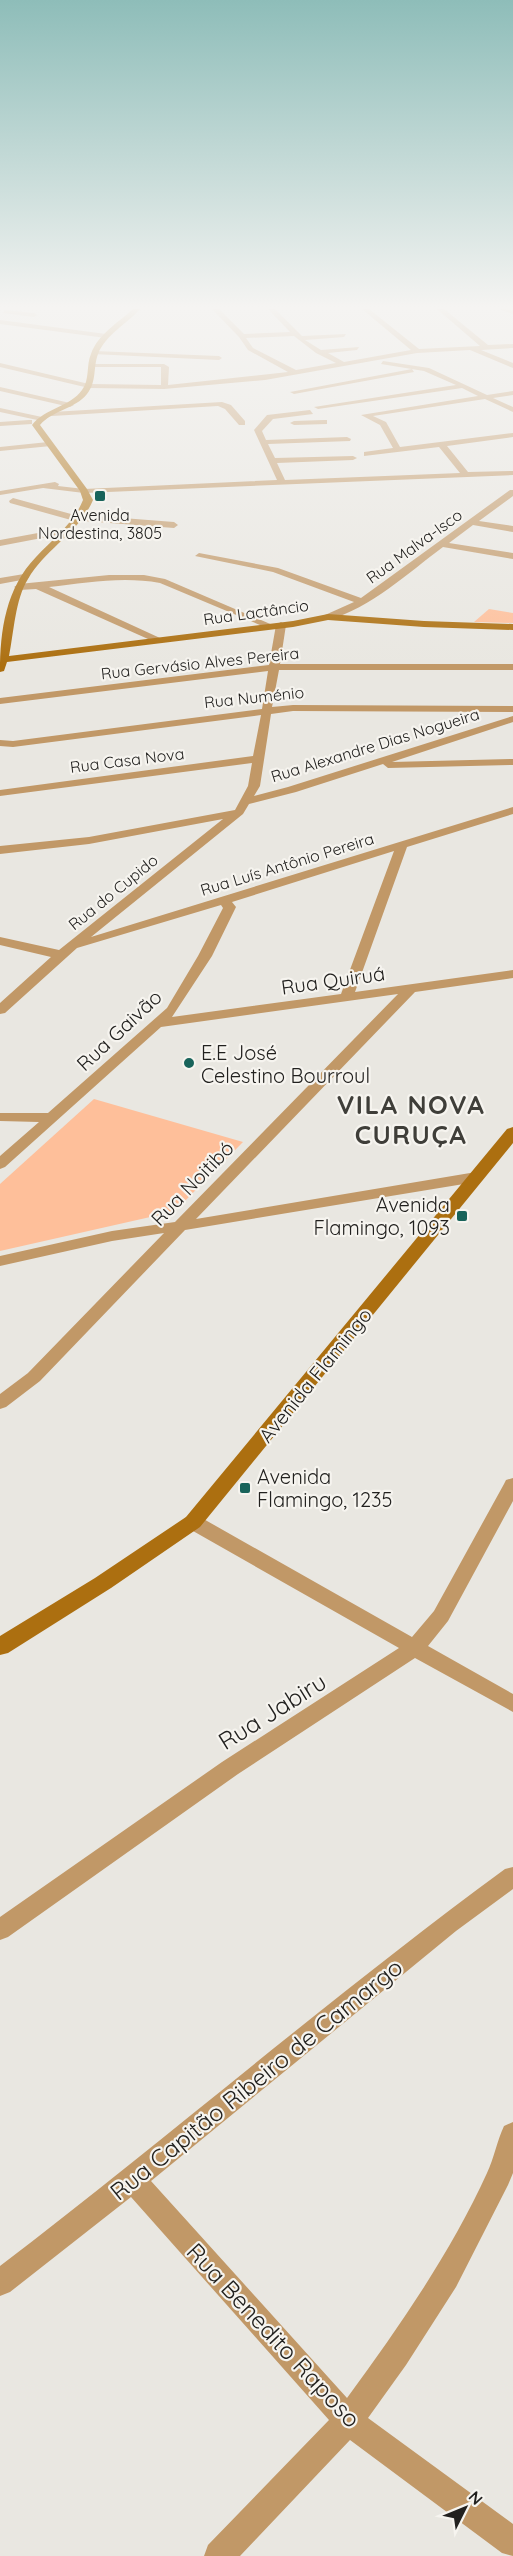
<svg xmlns="http://www.w3.org/2000/svg" width="513" height="2556" viewBox="0 0 513 2556" font-family="Quicksand,sans-serif">
	<style>
		.green { fill: #febf9a }
		.lines { fill: none; stroke-linecap: round; stroke-linejoin: round }
		.street { fill: #c19867; fill-rule: evenodd }
		.secondary { fill: #ac6f10; fill-rule: evenodd }
		.poi-dot { fill: #18635a; stroke: #f6f4ef; stroke-width: 2 }
		.labels { text-anchor: middle; dominant-baseline: central; stroke-width: 4.5; stroke-linejoin: round; paint-order: stroke }
		.far-poi-label { font-size: 16px; fill: #22211f; stroke: #f6f4ef }
		.far-street-label { font-size: 16px; fill: #22211f; stroke: #f6f4ef }
		.street-label { font-size: 20px; fill: #22211f; stroke: #f6f4ef }
		.poi-label { font-size: 20px; fill: #22211f; stroke: #f6f4ef; text-anchor: start }
		.near-street-label { font-size: 24px; fill: #22211f; stroke: #f6f4ef }
		.district-label { font-size: 26px; font-weight: bold; letter-spacing: 1.5px; fill: #3f3e39; stroke: #f6f4ef }
	</style>
	<rect width="100%" height="100%" fill="#e9e7e1"/>
	<g class="green">
		<path d="M489,609L513,613V623L474,622Z"/>
		<path d="M94,1099L243,1142L178,1208L168,1213L0,1251V1184Z"/>
	</g>
	<g class="lines">
		<g class="street">
			<path d="M212,309H219L244,334L290,332L268,309H275L302,336L346,334L344,337L305,340L321,350L359,347L357,350L328,353L344,362L411,350L362,309H369L419,349L480,346L437,309H444L488,345L513,344V348L481,350L513,363V368L470,350L417,353L265,380L164,389L89,388L0,367V363L89,384L161,385V367H90L92,364H164L169,367L168,385L288,372L248,350L239,337ZM294,336L316,353L336,363L296,370L253,348L246,338Z"/>
			<path d="M500,309L513,310V314L501,310Z"/>
			<path d="M5,310L34,313L37,315L34,317L3,313Z"/>
			<path d="M0,320L106,334L109,336L106,338L0,324Z"/>
			<path d="M94,351L219,356L222,358L219,360L92,354Z"/>
			<path d="M383,361L429,368L487,395L513,391V395L493,398L513,407V412L485,399L373,416L386,422L400,447L513,433V437L447,446L468,472L513,471V475L84,493L43,488L0,495V491L55,482L59,484L58,486L84,489L277,480L254,430L267,415L310,410L313,414L273,419L262,431L266,440L347,437L351,439L350,441L268,444L275,458L353,456L357,458L353,460L277,463L285,480L460,473L439,447L364,456V452L393,448L380,425L361,415L478,396L462,388L318,409L314,407L456,385L424,371L381,364Z"/>
			<path d="M412,369L414,372L294,394L290,392Z"/>
			<path d="M0,387L70,403L74,405L70,407L0,391Z"/>
			<path d="M222,402L231,405L245,421V425H239L225,409L218,406L52,416L48,414L52,412Z"/>
			<path d="M0,408L42,417L46,419L42,421L0,412Z"/>
			<path d="M29,420H32V424L0,426V422Z"/>
			<path d="M324,420H327V424L294,425L290,423L294,421Z"/>
			<path d="M48,442L52,444L51,446L0,451V447Z"/>
			<path d="M510,490H513V496L479,521L513,526V532L473,525L449,543L513,553V559L443,547C408,573 371,608 328,620L325,619V615L354,602L273,572L195,556L199,553L278,568L361,598Z"/>
			<path d="M13,498L71,514L174,522L178,525L174,528L71,520L10,503L9,501Z"/>
			<path d="M65,528L68,529V533L0,546V540Z"/>
			<path d="M24,574L29,577L27,579L0,584V578Z"/>
			<path d="M109,575H144L165,579L275,626L267,628L160,583C122,576 86,583 49,587L160,638V642L157,643L36,589L19,590L14,587L19,584Z"/>
			<path d="M281,622L286,625L280,664H513V670H279L272,707L293,705L513,706V712L293,711L271,714L260,786L254,796L288,787L513,716V722L392,762L513,759V765L388,768L383,764L296,792L249,804L243,814L91,937L513,807V814L407,847L355,992L513,970V978L415,992L196,1219L476,1172L484,1177L476,1182L185,1230L40,1381L6,1407L0,1409V1394L28,1373L164,1233L112,1241L0,1266V1256L112,1231L175,1222L398,994L161,1027L5,1167L0,1169V1156L39,1122L0,1121V1113H48L167,1008L198,956L223,908L221,905L77,948L5,1013L0,1014V1003L51,957L0,945V937L59,950L223,819L89,844L0,854V846L89,837L235,810L248,786L252,763L0,796V790L253,756L261,715L13,747L0,746V740L13,741L262,709L268,671L0,704V698L269,665L276,625ZM394,851L341,994L172,1017L212,956L236,907L232,902Z"/>
			<path d="M513,1478V1501L448,1621L428,1646L513,1694V1712L415,1658L238,1774L8,1937L0,1940V1917L222,1762L399,1648L186,1527L183,1522L186,1517L193,1515L200,1517L412,1637L434,1611L504,1484L506,1480Z"/>
			<path d="M513,1867V1889L456,1931L151,2181L347,2398C399,2327 450,2254 487,2173C494,2158 497,2141 504,2126L513,2122V2173L508,2185L456,2287L406,2365L368,2418L513,2524V2556L502,2553L350,2440L240,2556H204L208,2545L329,2420L131,2197L10,2292L0,2296V2266C170,2136 332,1996 505,1869Z"/>
		</g>
		<g class="secondary">
			<path d="M133,309H140C127,324 106,334 98,354C93,367 97,382 87,394C75,409 53,410 40,425L87,489L93,500C79,533 45,549 28,579C15,600 14,632 9,656L293,621L328,614L424,621L513,624V630L424,627L328,620L293,627L7,662L4,671L0,672C0,630 6,588 36,557C53,539 74,523 83,500L80,491L32,425C45,408 70,407 82,390C90,380 86,365 91,354C98,334 118,323 133,309Z"/>
			<path d="M513,1127V1143L200,1527L111,1588L8,1653L0,1655V1636L95,1578L186,1517L507,1129Z"/>
		</g>
	</g>
	<linearGradient id="sky" x2="0" y2="1"><stop stop-color="#8ebdb9"/><stop offset="0.46" stop-color="#f5f4f2"/><stop offset="1" stop-color="#f5f4f2" stop-opacity="0"/></linearGradient>
	<rect width="513" height="667" fill="url(#sky)"/>
	<g class="poi-dot">
		<rect x="94" y="490" width="12" height="12" rx="3"/>
		<circle cx="189" cy="1063" r="6"/>
		<rect x="456" y="1210" width="12" height="12" rx="3"/>
		<rect x="239" y="1482" width="12" height="12" rx="3"/>
	</g>
	<g class="labels">
		<g class="far-poi-label">
			<text x="100" y="515">Avenida<tspan x="100" dy="18">Nordestina, 3805</tspan></text>
		</g>
		<g class="far-street-label">
			<text transform="translate(414 546) rotate(-36)">Rua Malva-Isco</text>
			<text transform="translate(256 612) rotate(-8)">Rua Lactâncio</text>
			<text transform="translate(200 663) rotate(-6)">Rua Gervásio Alves Pereira</text>
			<text transform="translate(254 697) rotate(-6)">Rua Numénio</text>
			<text transform="translate(375 745) rotate(-17)">Rua Alexandre Dias Nogueira</text>
			<text transform="translate(127 760) rotate(-7)">Rua Casa Nova</text>
			<text transform="translate(287 864) rotate(-17)">Rua Luís Antônio Pereira</text>
			<text transform="translate(113 892) rotate(-39)">Rua do Cupido</text>
		</g>
		<g class="street-label">
			<text transform="translate(333 980) rotate(-8)">Rua Quiruá</text>
			<text transform="translate(119 1030) rotate(-43)">Rua Gaivão</text>
			<text transform="translate(192 1183) rotate(-46)">Rua Noitibó</text>
			<text transform="translate(315 1375) rotate(-51)">Avenida Flamingo</text>
		</g>
		<g class="poi-label">
			<text x="201" y="1052">E.E José<tspan x="201" dy="23">Celestino Bourroul</tspan></text>
			<text x="450" y="1204" text-anchor="end">Avenida<tspan x="450" dy="23">Flamingo, 1093</tspan></text>
			<text x="257" y="1476">Avenida<tspan x="257" dy="23">Flamingo, 1235</tspan></text>
		</g>
		<g class="near-street-label">
			<text transform="translate(272 1711) rotate(-32)">Rua Jabiru</text>
			<text transform="translate(256 2079) rotate(-39)">Rua Capitão Ribeiro de Camargo</text>
			<text transform="translate(274 2335) rotate(47)">Rua Benedito Raposo</text>
		</g>
		<g class="district-label">
			<text x="411" y="1104">VILA NOVA<tspan x="411" dy="30">CURUÇA</tspan></text>
		</g>
	</g>
	<g transform="translate(465 2508) rotate(47)" stroke="#f6f4ef" stroke-width="4.5" paint-order="stroke">
	<path d="M0-4.5L10 22L0 15L-10 22Z" fill="#22211f"/>
	<text y="-9" font-size="16" font-weight="bold" text-anchor="middle" fill="#22211f">N</text>
	</g>
</svg>
